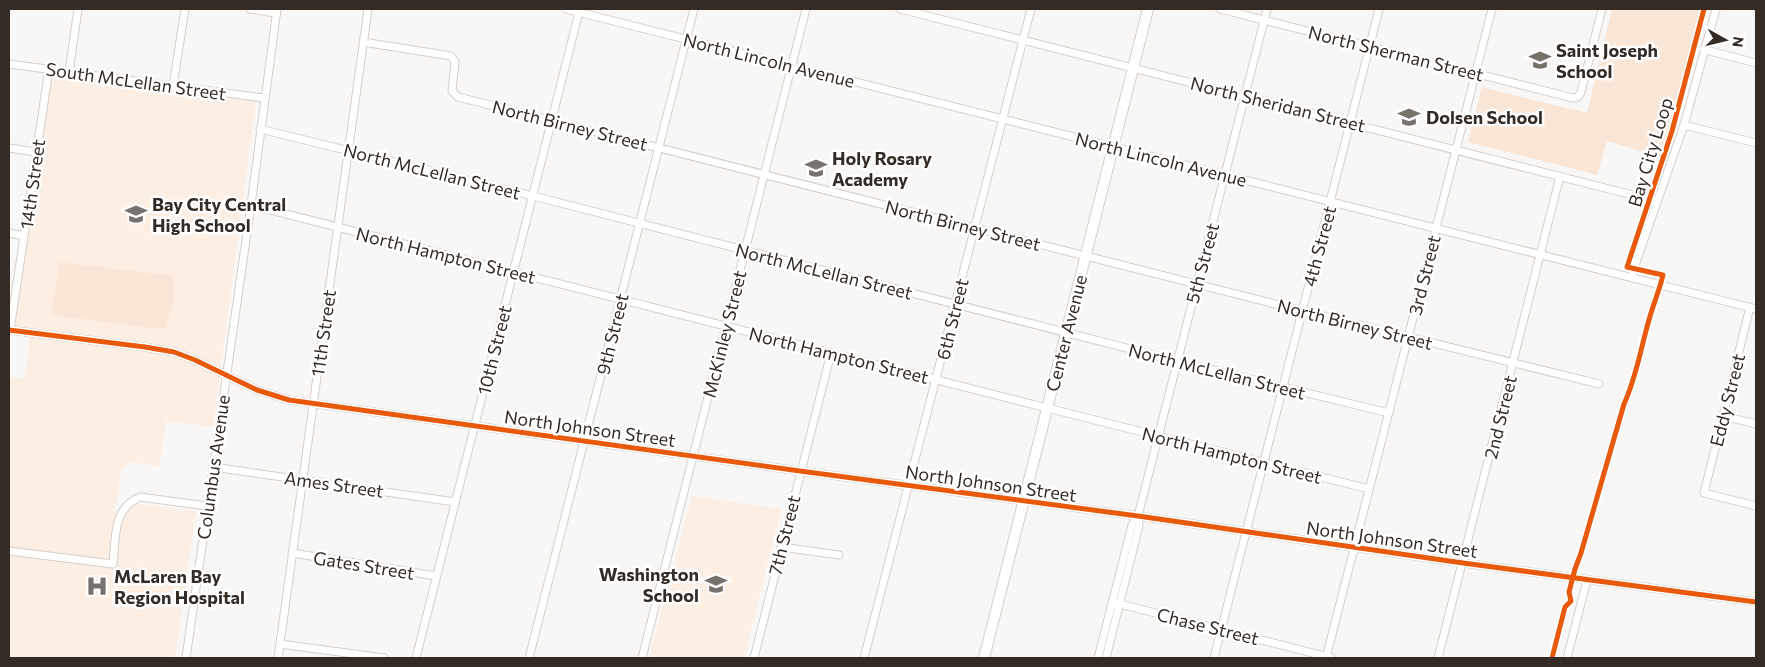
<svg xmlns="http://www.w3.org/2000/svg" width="1765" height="667" viewBox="0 0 1765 667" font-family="Commissioner,sans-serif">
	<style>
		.built { fill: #fceee3 }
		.green { fill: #fae6d6 }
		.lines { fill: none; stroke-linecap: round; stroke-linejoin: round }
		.minor-casing { stroke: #d4cfcb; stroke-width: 9 }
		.highway-casing { stroke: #d4cfcb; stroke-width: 12 }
		.minor { stroke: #fefefe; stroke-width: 7 }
		.highway { stroke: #fefefe; stroke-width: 10 }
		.cycleway-casing { stroke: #fff; stroke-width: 8 }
		.cycleway { stroke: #e8590c; stroke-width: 5 }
		.labels { text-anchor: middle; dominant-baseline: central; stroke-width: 5; stroke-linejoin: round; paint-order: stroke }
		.poi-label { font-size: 18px; font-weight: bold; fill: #332b24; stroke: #fff; text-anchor: start }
		.street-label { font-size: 18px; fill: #332b24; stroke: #fff }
	</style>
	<rect width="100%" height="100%" fill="#f9f7f5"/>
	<g class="built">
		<path d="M52,73L256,100L213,427L166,421L159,466L129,462L121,472L116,505L111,511L126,513L136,504L196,511L175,658H9V377L25,379L31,329L14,327Z"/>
		<path d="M692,496L781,509L744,658H649Z"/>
	</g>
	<g class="green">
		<path d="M1612,9H1700L1678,97L1660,157L1607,141L1597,175L1468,142L1482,87L1587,113Z"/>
		<path d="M59,262L173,276C176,293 172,312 166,328H153L51,315Z"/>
	</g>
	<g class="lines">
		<g class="minor-casing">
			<g id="minor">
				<path d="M250,9L276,13"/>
				<path d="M566,9L1756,309"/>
				<path d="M900,9L1656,201"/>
				<path d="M1220,9L1573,98L1578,97L1581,92L1602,9"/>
				<path d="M363,42L451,56L455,62L452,91L458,97L1291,308L1599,384"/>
				<path d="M1706,50L1756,63"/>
				<path d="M9,64L264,98"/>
				<path d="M69,72L78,9"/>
				<path d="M173,86L185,9"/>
				<path d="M1684,125L1756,143"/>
				<path d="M260,129L541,198L1177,361L1389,413"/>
				<path d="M9,148L36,152"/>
				<path d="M251,205L1047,408L1369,489"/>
				<path d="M9,233L24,236"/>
				<path d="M1632,277L1634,268L1684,125L1716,9"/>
				<path d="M1750,307L1704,493L1756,506"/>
				<path d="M9,330L145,347L174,352L195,360L257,390L289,400L800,471L1138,516L1463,563L1756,602"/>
				<path d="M10,330L49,69"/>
				<path d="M1723,416L1756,424"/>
				<path d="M213,467L455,502"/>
				<path d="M781,547L839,555"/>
				<path d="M9,551L113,564C116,537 112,509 140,497L207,506"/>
				<path d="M292,553L436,576"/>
				<path d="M1112,602L1332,658"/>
				<path d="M280,644L384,658"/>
				<path d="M186,658L251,205L277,9"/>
				<path d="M278,658L368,9"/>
				<path d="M416,658L579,12"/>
				<path d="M529,658L694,9"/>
				<path d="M642,658L806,9"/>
				<path d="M754,658L831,353"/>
				<path d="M864,658L1031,9"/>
				<path d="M1098,658L1132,525L1138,516L1267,9"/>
				<path d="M1106,658L1139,526L1138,516"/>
				<path d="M1214,658L1379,9"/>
				<path d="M1326,658L1492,9"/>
				<path d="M1438,658L1560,176"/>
				<path d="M1567,658L1587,580"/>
			</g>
		</g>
		<g class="highway-casing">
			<path id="highway" d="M984,658L1148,9"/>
		</g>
		<use href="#minor" class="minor"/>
		<use href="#highway" class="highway"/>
		<g class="cycleway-casing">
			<g id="cycleway">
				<path d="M9,330L145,347L174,352L195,360L257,390L289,400L800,471L1138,516L1463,563L1756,602"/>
				<path d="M1552,658L1565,607L1571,601L1569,592L1575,569L1581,553L1624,404C1638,373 1641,345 1651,313C1655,300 1660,288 1663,275L1627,267L1672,131L1704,9"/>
			</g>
		</g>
		<use href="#cycleway" class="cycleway"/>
	</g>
	<defs>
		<g id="school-bare" transform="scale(1.725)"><path d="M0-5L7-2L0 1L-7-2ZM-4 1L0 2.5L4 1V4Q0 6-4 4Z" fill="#78726d" stroke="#fff" stroke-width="2.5" paint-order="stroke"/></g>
		<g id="hospital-bare" transform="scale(1.725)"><path d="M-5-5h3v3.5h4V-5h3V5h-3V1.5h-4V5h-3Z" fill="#78726d" stroke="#fff" stroke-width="2.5" paint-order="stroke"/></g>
	</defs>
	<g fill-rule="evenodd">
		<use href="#school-bare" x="1540" y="60"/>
		<use href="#school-bare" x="1409" y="117"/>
		<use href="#school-bare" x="816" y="168"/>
		<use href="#school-bare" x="136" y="214"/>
		<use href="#school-bare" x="716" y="584"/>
		<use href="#hospital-bare" x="97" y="586"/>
	</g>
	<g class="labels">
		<g class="poi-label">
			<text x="1556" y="50">Saint Joseph<tspan x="1556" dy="21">School</tspan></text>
			<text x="1426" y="117">Dolsen School</text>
			<text x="832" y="158">Holy Rosary<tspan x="832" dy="21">Academy</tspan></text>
			<text x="152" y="204">Bay City Central<tspan x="152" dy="21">High School</tspan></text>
			<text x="699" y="574" text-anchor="end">Washington<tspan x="699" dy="21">School</tspan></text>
			<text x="114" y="576">McLaren Bay<tspan x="114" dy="21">Region Hospital</tspan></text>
		</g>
		<g class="street-label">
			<text transform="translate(1396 53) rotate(14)">North Sherman Street</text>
			<text transform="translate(769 60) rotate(14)">North Lincoln Avenue</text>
			<text transform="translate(136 81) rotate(8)">South McLellan Street</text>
			<text transform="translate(1278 104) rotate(14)">North Sheridan Street</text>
			<text transform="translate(570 125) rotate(14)">North Birney Street</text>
			<text transform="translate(1650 152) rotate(-73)">Bay City Loop</text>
			<text transform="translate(1161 159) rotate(14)">North Lincoln Avenue</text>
			<text transform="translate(432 171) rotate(14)">North McLellan Street</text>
			<text transform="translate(32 184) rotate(-82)">14th Street</text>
			<text transform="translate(963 225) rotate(14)">North Birney Street</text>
			<text transform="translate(1319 246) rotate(-75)">4th Street</text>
			<text transform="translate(446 255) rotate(14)">North Hampton Street</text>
			<text transform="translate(1202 263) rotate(-75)">5th Street</text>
			<text transform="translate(824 271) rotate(14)">North McLellan Street</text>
			<text transform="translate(1424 275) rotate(-76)">3rd Street</text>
			<text transform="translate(952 319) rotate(-76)">6th Street</text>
			<text transform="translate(1355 324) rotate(14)">North Birney Street</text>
			<text transform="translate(323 333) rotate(-82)">11th Street</text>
			<text transform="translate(1066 333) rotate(-76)">Center Avenue</text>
			<text transform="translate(612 334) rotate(-76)">9th Street</text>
			<text transform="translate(724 334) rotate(-76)">McKinley Street</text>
			<text transform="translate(494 350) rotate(-76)">10th Street</text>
			<text transform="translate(839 355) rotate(14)">North Hampton Street</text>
			<text transform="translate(1217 371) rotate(14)">North McLellan Street</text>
			<text transform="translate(1727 400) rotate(-76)">Eddy Street</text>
			<text transform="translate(1500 417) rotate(-76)">2nd Street</text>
			<text transform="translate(590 428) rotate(8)">North Johnson Street</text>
			<text transform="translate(1232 455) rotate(14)">North Hampton Street</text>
			<text transform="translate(213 467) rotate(-82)">Columbus Avenue</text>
			<text transform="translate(991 483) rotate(8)">North Johnson Street</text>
			<text transform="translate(334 484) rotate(8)">Ames Street</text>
			<text transform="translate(784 535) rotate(-76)">7th Street</text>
			<text transform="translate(1392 539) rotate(8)">North Johnson Street</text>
			<text transform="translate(364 565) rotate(9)">Gates Street</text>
			<text transform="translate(1208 626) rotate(14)">Chase Street</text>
		</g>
	</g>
	<rect width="1765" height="667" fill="none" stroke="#332b24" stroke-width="20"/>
	<g transform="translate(1725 40) rotate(98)" stroke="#ffffff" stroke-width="4" paint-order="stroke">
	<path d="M0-4L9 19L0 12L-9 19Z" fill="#332b24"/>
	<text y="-8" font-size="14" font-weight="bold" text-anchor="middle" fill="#332b24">N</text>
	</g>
</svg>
